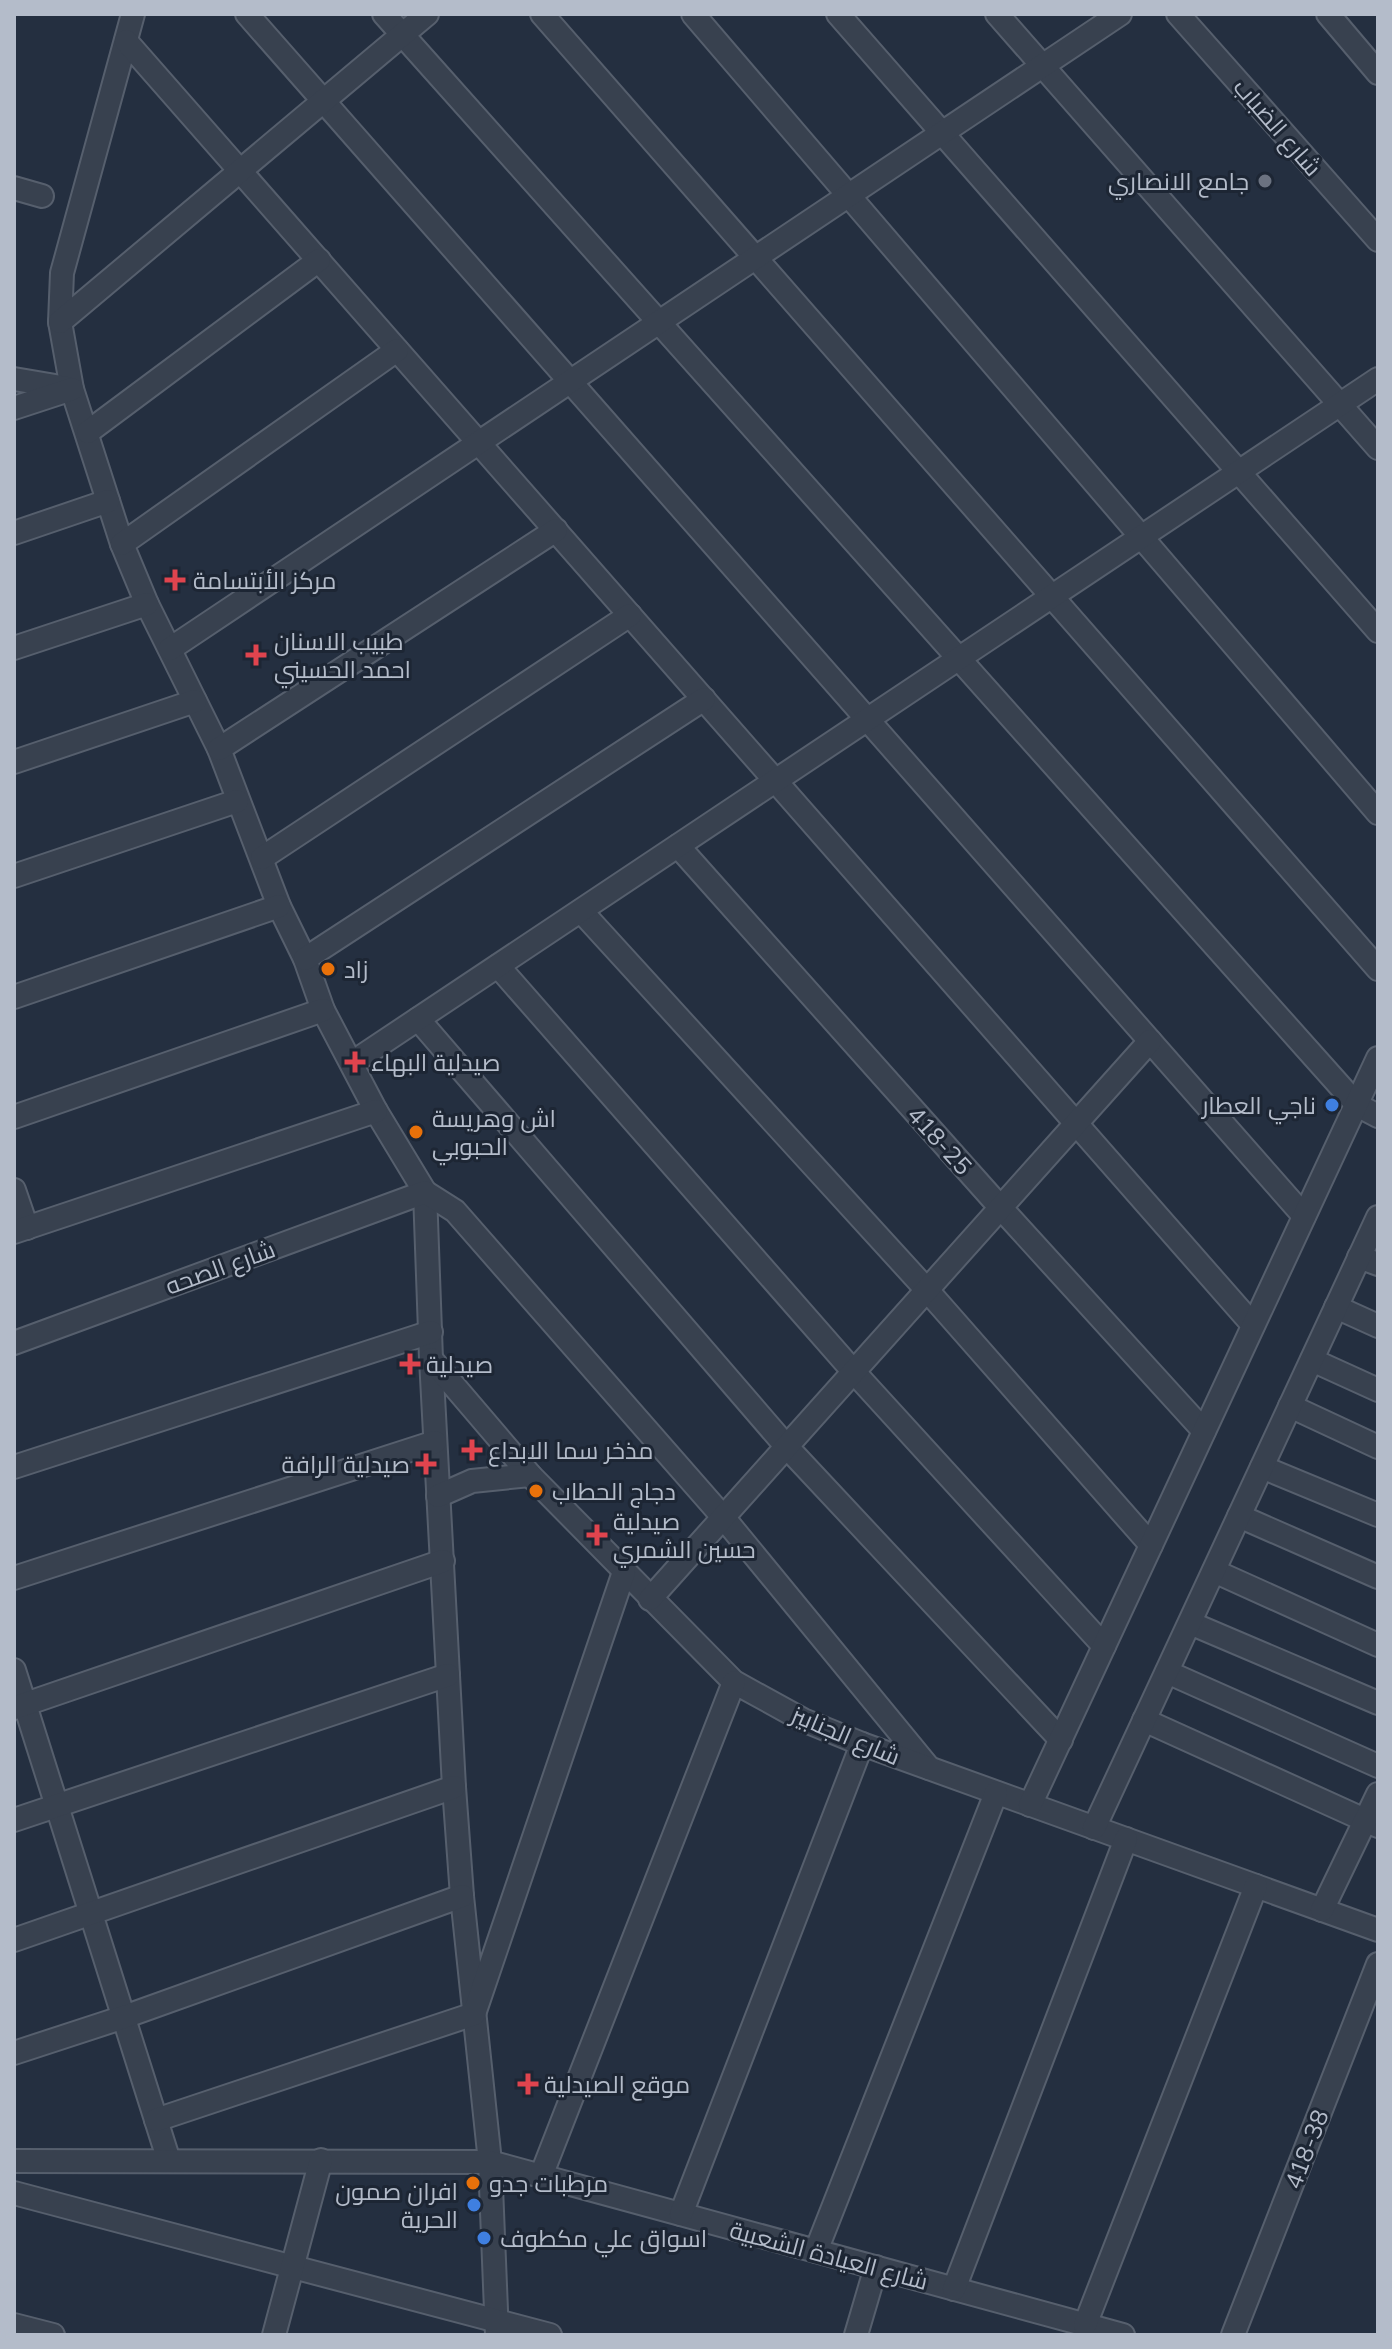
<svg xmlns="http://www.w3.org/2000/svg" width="1392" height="2349" viewBox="0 0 1392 2349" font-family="Mulish,Cairo,sans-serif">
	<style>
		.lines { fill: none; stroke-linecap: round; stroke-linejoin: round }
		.minor-casing { stroke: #565f6d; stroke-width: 26 }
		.minor { stroke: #38414f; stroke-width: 22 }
		.worship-dot { fill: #6b7280; stroke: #1d2634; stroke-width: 3 }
		.health-dot { fill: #e0444e; stroke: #1d2634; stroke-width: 3 }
		.food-dot { fill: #e8710a; stroke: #1d2634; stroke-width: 3 }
		.shop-dot { fill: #3f7fe0; stroke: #1d2634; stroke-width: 3 }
		.labels { text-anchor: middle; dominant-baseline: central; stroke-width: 6; stroke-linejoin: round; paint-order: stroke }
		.street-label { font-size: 24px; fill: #b4bcca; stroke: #1d2634 }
		.poi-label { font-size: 24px; fill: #b4bcca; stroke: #1d2634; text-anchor: start }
	</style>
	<rect width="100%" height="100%" fill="#242f40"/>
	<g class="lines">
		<g class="minor-casing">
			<g id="minor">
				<path d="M133,14L62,273L60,322L72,389L122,544L147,604L219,749L279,906L305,959L323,1010L376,1111L425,1192L431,1359L454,1787L462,1896L490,2162L497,2335"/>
				<path d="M247,14L1304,1216"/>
				<path d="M384,14L1357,1105L1378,1116"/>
				<path d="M542,14L1378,969"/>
				<path d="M693,14L1378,813"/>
				<path d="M838,14L1378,631"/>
				<path d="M997,14L1378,448"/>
				<path d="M1178,14L1378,240"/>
				<path d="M1328,14L1378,73"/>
				<path d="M126,41L1253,1325"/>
				<path d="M14,188L42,196"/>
				<path d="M60,322L427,14"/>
				<path d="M14,379L67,388"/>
				<path d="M14,408L72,389"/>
				<path d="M88,432L319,260"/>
				<path d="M14,533L108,501"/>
				<path d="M122,544L397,350"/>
				<path d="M14,648L147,604"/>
				<path d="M170,649L1120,14"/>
				<path d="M219,749L556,530"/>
				<path d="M14,762L195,701"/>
				<path d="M678,846L1000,1207L1204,1431"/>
				<path d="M262,858L630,615"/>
				<path d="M14,876L237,801"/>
				<path d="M581,911L926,1289L1151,1545"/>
				<path d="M305,959L704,699"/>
				<path d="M498,966L853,1371L1104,1646"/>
				<path d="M14,997L279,906"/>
				<path d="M418,1019L786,1446L1061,1740"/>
				<path d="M352,1063L1378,379"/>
				<path d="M14,1117L323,1010"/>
				<path d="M14,1190L27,1228"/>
				<path d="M14,1232L376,1111"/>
				<path d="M1359,1257L1378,1264"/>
				<path d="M1336,1307L1378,1326"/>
				<path d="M14,1343L425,1192L455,1211L723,1517L929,1768"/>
				<path d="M431,1359L530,1475L734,1682L803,1720L862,1744L1378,1930"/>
				<path d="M1312,1360L1378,1390"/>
				<path d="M1290,1406L1378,1447"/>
				<path d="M14,1467L431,1332"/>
				<path d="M1262,1467L1378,1515"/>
				<path d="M438,1496L472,1481L530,1475"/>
				<path d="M1239,1516L1378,1577"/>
				<path d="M1214,1571L1378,1645"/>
				<path d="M14,1578L435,1442"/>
				<path d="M650,1599L1150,1041"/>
				<path d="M1190,1623L1378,1703"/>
				<path d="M14,1670L169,2161"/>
				<path d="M1167,1672L1378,1766"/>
				<path d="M14,1708L443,1561"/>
				<path d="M1144,1720L1378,1826"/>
				<path d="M1030,1805L1378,1058"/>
				<path d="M14,1820L448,1675"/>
				<path d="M1094,1828L1378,1217"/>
				<path d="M1322,1910L1378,1794"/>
				<path d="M14,1940L454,1787"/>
				<path d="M14,2053L124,2017L462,1896"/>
				<path d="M156,2120L474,2014L624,1572"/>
				<path d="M14,2161L490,2162L1123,2335"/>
				<path d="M541,2176L734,1682"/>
				<path d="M14,2193L550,2335"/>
				<path d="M681,2214L862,1744"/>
				<path d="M816,2251L996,1793"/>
				<path d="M954,2289L1126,1839"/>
				<path d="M14,2325L53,2335"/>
				<path d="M1085,2325L1256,1886"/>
				<path d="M274,2335L321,2160"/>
				<path d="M856,2335L876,2267"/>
				<path d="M1233,2335L1378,1964"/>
			</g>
		</g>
		<use href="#minor" class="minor"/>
	</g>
	<circle class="worship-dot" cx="1265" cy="181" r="8"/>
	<g class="health-dot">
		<path d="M171 568h8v8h8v8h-8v8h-8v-8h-8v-8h8z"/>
		<path d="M252 643h8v8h8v8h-8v8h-8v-8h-8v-8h8z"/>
		<path d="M351 1050h8v8h8v8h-8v8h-8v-8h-8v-8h8z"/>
		<path d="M406 1352h8v8h8v8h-8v8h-8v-8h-8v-8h8z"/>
		<path d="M468 1438h8v8h8v8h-8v8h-8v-8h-8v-8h8z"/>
		<path d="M422 1452h8v8h8v8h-8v8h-8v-8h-8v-8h8z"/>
		<path d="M593 1523h8v8h8v8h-8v8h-8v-8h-8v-8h8z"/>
		<path d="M524 2072h8v8h8v8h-8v8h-8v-8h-8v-8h8z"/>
	</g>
	<g class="food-dot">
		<circle cx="328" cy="969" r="8"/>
		<circle cx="416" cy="1132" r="8"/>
		<circle cx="536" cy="1491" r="8"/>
		<circle cx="473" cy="2183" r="8"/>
	</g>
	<g class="shop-dot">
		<circle cx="1332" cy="1105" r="8"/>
		<circle cx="474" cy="2205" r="8"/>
		<circle cx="484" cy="2238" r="8"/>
	</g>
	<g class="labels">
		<g class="street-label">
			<text transform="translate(1278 127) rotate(49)">شارع الضباب</text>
			<text transform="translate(940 1140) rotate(48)">418-25</text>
			<text transform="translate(220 1267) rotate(-20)">شارع الصحه</text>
			<text transform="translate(846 1735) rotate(23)">شارع الجنابيز</text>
			<text transform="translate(1306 2149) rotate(-69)">418-38</text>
			<text transform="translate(829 2255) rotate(15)">شارع العيادة الشعبية</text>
		</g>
		<g class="poi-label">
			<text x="1249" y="181" text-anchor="end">جامع الانصاري</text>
			<text x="193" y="580">مركز الأبتسامة</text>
			<text x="274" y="641">طبيب الاسنان<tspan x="274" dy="28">احمد الحسيني</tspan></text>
			<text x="344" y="969">زاد</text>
			<text x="371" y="1062">صيدلية البهاء</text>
			<text x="1316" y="1105" text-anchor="end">ناجي العطار</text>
			<text x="432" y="1118">اش وهريسة<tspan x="432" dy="28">الحبوبي</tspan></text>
			<text x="426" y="1364">صيدلية</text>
			<text x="488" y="1450">مذخر سما الابداع</text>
			<text x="410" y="1464" text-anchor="end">صيدلية الرافة</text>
			<text x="552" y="1491">دجاج الحطاب</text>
			<text x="613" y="1521">صيدلية<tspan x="613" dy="28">حسين الشمري</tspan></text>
			<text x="544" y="2084">موقع الصيدلية</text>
			<text x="489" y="2183">مرطبات جدو</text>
			<text x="458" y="2191" text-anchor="end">افران صمون<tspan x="458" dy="28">الحرية</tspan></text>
			<text x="500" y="2238">اسواق علي مكطوف</text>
		</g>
	</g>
	<rect width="1392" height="2349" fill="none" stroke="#b4bcca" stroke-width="32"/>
</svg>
